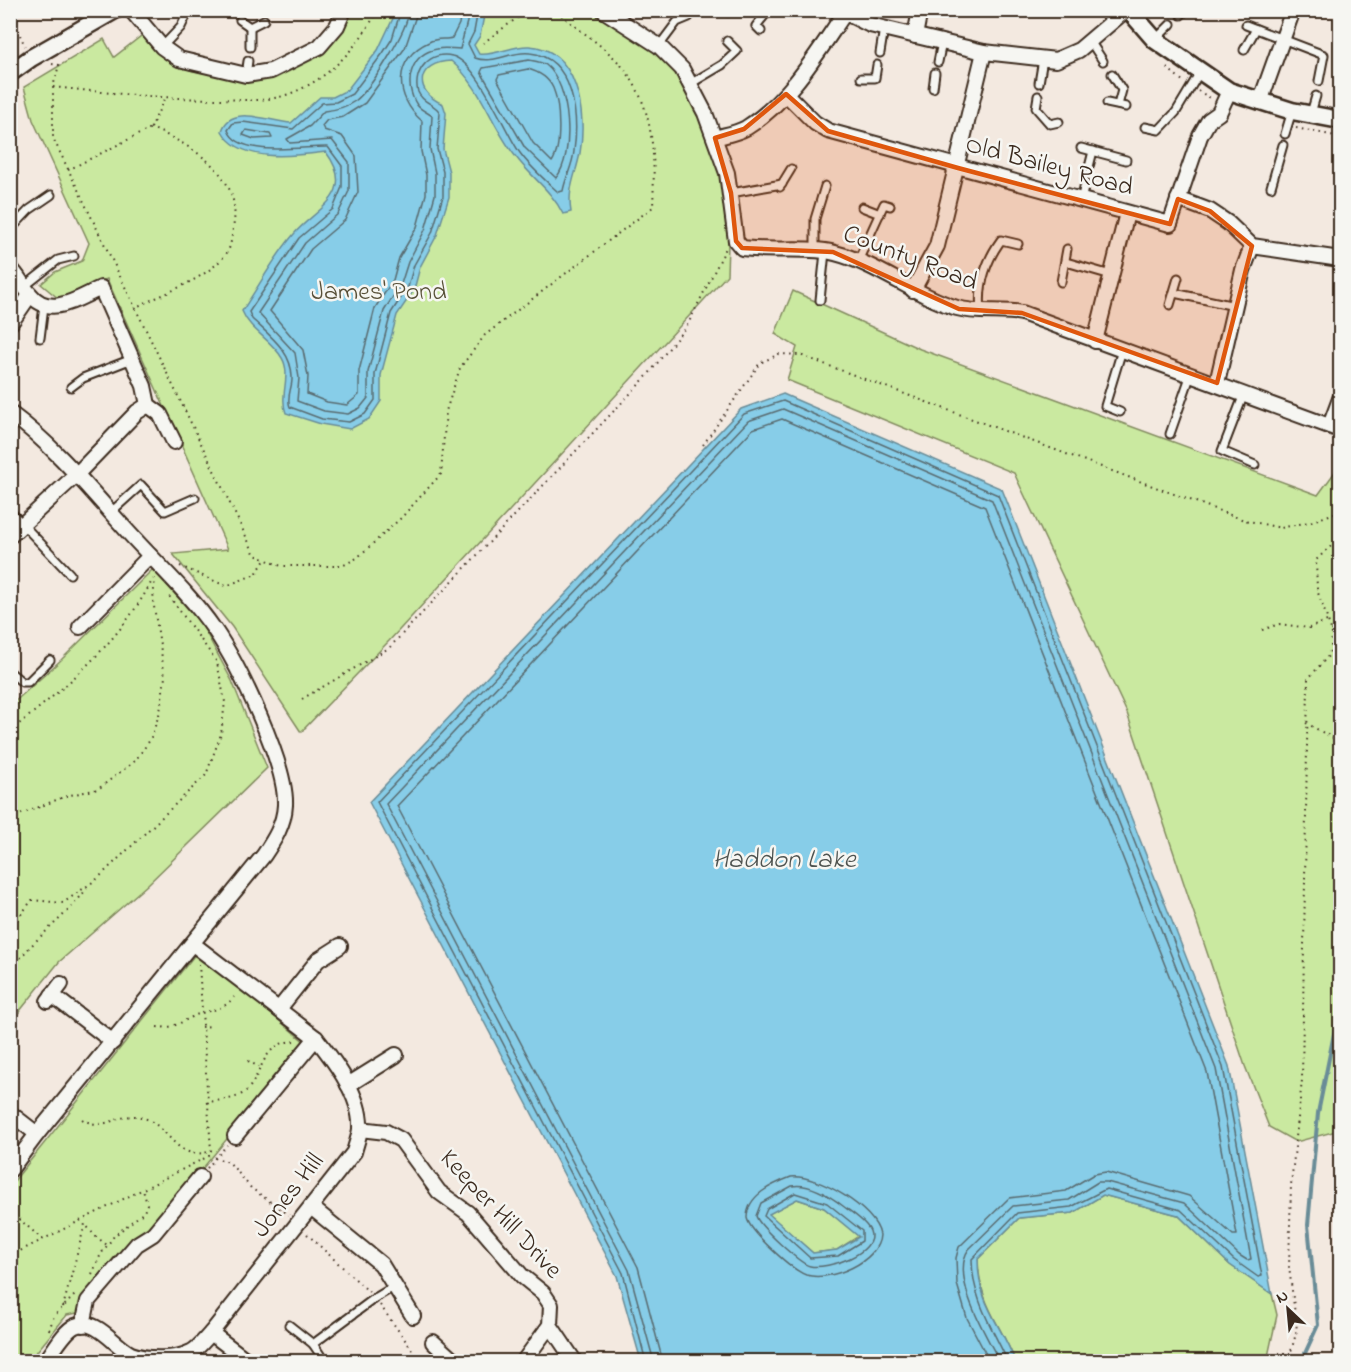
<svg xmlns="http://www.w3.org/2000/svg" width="1351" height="1372" viewBox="0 0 1351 1372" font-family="'Indie Flower',sans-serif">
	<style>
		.green { fill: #cae9a0; stroke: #828a5f; stroke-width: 1.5 }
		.water { fill: #87cde8; stroke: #698c97; stroke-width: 1.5; fill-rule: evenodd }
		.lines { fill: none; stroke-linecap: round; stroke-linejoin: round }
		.shore { stroke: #596b6f; stroke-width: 1.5 }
		.stream { stroke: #698c97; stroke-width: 4 }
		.service-casing { stroke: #3b2a1e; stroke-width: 11 }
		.minor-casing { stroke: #3b2a1e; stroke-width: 18 }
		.tertiary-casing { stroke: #3b2a1e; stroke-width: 21 }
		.path { stroke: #3b2a1e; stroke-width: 2; stroke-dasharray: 1.5 4.5; stroke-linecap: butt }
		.service { stroke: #f6f6f2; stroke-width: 7 }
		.minor { stroke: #f6f6f2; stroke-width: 14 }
		.tertiary { stroke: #f6f6f2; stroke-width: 16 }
		.marked { fill: #df570d; fill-opacity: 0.2; stroke: #df570d; stroke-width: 4.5; stroke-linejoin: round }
		.labels { text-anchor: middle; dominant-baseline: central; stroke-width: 5; stroke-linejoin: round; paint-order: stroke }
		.street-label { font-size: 26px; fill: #3b2a1e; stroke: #f6f6f2 }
		.park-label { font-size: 26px; fill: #585038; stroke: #f6f6f2 }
		.water-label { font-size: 27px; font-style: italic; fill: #4e5350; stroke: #f6f6f2 }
	</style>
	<rect width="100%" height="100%" fill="#f3e9e0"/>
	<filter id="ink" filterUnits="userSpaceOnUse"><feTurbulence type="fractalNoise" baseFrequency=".0167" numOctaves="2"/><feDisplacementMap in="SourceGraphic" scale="12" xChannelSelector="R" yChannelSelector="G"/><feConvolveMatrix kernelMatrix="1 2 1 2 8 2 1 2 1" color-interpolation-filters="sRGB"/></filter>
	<g filter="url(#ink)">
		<g class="green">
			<path d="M350,11H598L657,48L679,71L707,130L723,182L729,212L727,275L389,641L301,732L232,627L173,554L228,549L107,279L59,299L41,284L55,272L82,261L89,243L33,120L24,87L104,39L114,57L145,33L190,70L244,81L298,63Z"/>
			<path d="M793,291L920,349L1318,495L1340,465V1130L1296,1142L1269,1127L1245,1066L1127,713L1014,473L787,380L797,347L775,334Z"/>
			<path d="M153,569L202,625L232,681L267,768L147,885L59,962L11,1022V705L61,660Z"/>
			<path d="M197,952L306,1043L151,1231L138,1235L120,1257L114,1258L99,1276L100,1282L82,1303L77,1313L67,1315L29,1361H11L10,1186Z"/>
			<path d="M1103,1195L1178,1215L1230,1265L1272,1294L1277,1315L1267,1361H1015C1000,1322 979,1305 978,1259L1019,1218L1073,1213Z"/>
			<path d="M797,1199L824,1208L859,1236L837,1250L813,1253L768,1214Z"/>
		</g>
		<g class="water">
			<path d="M397,10L485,11L480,36L474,45L479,54C496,56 513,45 529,46C578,49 587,114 580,153C576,175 567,189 571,212L563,214C552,191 531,177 516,157C491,126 483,88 451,61C417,62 412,91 443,104L446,113L443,149L449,172V197L437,235L420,267L414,290L397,315L381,375V401L369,419L350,429L321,424L286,413C279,395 292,375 282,358C271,339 250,331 242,311C259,286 274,257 294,234C316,208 358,195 326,152C295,156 240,164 222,131C230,103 270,122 291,123L320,97H333L347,90L378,50Z"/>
			<path d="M783,394L1002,489L1229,1066L1272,1294L1230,1265L1178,1215L1103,1195L1073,1213L1019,1218L978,1259C978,1305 1000,1322 1015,1361H641L617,1276L369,802L741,409ZM797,1199L824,1208L859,1237L837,1250L813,1253L769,1214Z"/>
		</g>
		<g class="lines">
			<g class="shore">
				<path d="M401,10L392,39L383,53L352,94L336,102L322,103L293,129L243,122L233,123L228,130C239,159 304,146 328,147L342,166V187L333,209L299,238L249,312L252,319C270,336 293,352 292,379C292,389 286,397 290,407L322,419L349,422L365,414L375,400V374L391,313L408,287L414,265L432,233L443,196V172L437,149L440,113C435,103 423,104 418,92C412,71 431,50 452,56C479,63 504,131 520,153C530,167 545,180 558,192L563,191C565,178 573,165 574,151C579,116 574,58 530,53C512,50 494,65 475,58L468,44L474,32L478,10"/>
				<path d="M409,10C408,30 371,89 355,101C345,108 335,110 324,111L310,126L287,139L290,143L332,140L349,162V191L338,214L305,243L258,313L295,353L299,378L297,401L324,411L348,414L360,408L368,398V372L384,311L401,284L408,262L425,230L435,195V173L430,149L432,116C427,112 421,110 417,105C403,84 410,54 437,49C444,47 453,49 460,49L470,10"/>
				<path d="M418,10L405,48L365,103L343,117L327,120L322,126L324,130L342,136L356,156L358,192L345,220L311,249L270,311L303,350L308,376L307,394L327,402L347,405L359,395V371L375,308L393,280L399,258L417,227L426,194V175L421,151L422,121C394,97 393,58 429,42C436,38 445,40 452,38L459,24L461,10"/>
				<path d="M529,60C534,61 542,62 546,65C571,85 575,155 556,178L525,148L481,72L483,68Z"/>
				<path d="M528,69C539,72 548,77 553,88C560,104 562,148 552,162L533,143L497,79L499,75Z"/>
				<path d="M246,130L270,134L272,138L254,139L243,135Z"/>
				<path d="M791,1177C817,1174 876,1209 880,1235C879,1262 830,1282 806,1275C792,1270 750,1232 747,1218C747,1195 773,1184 791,1177Z"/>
				<path d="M792,1186C809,1183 830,1196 843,1206C851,1212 866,1221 870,1231C879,1253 827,1270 810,1266C800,1264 759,1226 756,1216L761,1203Z"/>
				<path d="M795,1193L827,1203L862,1231V1241L838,1256L810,1258L764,1216L767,1209Z"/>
				<path d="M646,1362L623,1273L377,802L744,414L783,401L998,495L1223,1067L1262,1276L1258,1277L1234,1260L1181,1210L1106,1189L1071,1207L1017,1213L972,1259C972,1299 992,1327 1008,1362"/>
				<path d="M654,1362L629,1270L386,804L748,421L783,409L992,500L1216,1069L1251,1259L1247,1260L1239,1255L1184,1203L1107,1182H1098L1069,1200L1013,1206L969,1249C949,1276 987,1337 1000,1362"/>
				<path d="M663,1362L638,1267L397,806L753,429L782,419L985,507L1207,1072L1237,1235H1233L1189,1196L1106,1172L1094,1174L1066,1191L1009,1198L959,1247L956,1258L957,1284L967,1318L990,1362"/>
			</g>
			<path class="stream" d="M1301,1362L1318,1325L1308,1225L1318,1113L1340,1004"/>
			<g class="service-casing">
				<g id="service">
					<path d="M726,10L728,12"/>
					<path d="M1181,15L1186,10"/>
					<path d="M240,20L250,27L264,20"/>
					<path d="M1246,25L1324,55L1319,81"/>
					<path d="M761,31L756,26L769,10"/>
					<path d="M1155,40L1171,24"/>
					<path d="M1090,41L1103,61"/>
					<path d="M659,46L677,22L689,17"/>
					<path d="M162,47L181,27L189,10"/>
					<path d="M250,47V27"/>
					<path d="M1244,50L1256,29"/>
					<path d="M880,53L884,28"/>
					<path d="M938,62L942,42"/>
					<path d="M1112,74L1122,90L1118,105"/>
					<path d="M246,75L248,61"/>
					<path d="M861,78H875L877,65"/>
					<path d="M1039,83L1043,59"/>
					<path d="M690,84L722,65L737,51L727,41"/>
					<path d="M933,88L935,73"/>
					<path d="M1038,96L1036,108L1050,124L1059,122"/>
					<path d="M1107,103L1126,107"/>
					<path d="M1311,113L1316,96"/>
					<path d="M1145,127L1159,130L1176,112L1200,72"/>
					<path d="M1285,134L1292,111"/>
					<path d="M1081,148L1126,160"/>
					<path d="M1089,167L1093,151"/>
					<path d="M780,187L791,169"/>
					<path d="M1271,187L1283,145"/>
					<path d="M731,193L782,184"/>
					<path d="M1081,201L1085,183"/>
					<path d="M862,207L880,214"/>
					<path d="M10,230L29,210L51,195"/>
					<path d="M815,252V219L825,186"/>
					<path d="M858,261L884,204L890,206"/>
					<path d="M1066,262L1111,275"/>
					<path d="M1061,282L1067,249"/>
					<path d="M25,286L58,260L74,256"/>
					<path d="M1174,293L1235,306"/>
					<path d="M820,300L825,252"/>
					<path d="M1170,305L1178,278"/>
					<path d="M981,311C978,285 986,261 1001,240L1018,244"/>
					<path d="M40,338L44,306"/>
					<path d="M1340,355V361"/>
					<path d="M71,387L83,378L132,359"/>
					<path d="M1244,394L1222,451L1255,465"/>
					<path d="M1120,412L1105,406L1122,350"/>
					<path d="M1170,434L1191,374"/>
					<path d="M10,511L70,574"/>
					<path d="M110,513L141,485L165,511L195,498"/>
					<path d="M10,672L22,682H28L50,660"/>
					<path d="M289,1325L313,1344L325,1362"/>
					<path d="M313,1344L375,1298L395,1286"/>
				</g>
			</g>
			<g class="minor-casing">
				<g id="minor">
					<path d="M131,10L162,47L179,59L246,75L271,71L319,47L337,26L344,10"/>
					<path d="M603,10L659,46L682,69L705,113L727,173L736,241L742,248C771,252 811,246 835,253C878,264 914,295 957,308C978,314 1001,309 1022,313L1340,430"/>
					<path d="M840,10L870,25L984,52L1056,60L1079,50L1126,10"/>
					<path d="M915,36L920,10"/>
					<path d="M786,94L815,123L828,131L1170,224L1200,136L1209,120L1219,113L1229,91"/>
					<path d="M1260,102L1293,10"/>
					<path d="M715,138C725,135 737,133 746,128C789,101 816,55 844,14"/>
					<path d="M1178,199L1210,211L1228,223L1252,246L1340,259"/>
					<path d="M10,268C19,276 22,286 30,294C50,319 78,298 101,288L144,386L148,405L160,414L174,442"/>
					<path d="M913,290L937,246L984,52"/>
					<path d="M10,324L30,295"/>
					<path d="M1095,341L1127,213"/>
					<path d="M1217,383L1243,270L1252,246"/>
					<path d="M10,413C55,446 92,492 129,533C158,565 190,594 214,629C238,664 287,764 285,805C284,825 274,840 264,855L37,1134L10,1170"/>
					<path d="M1330,426L1340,399"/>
					<path d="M10,536L76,475L137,412L148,405"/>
					<path d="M80,627L150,556"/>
					<path d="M52,995L113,1042"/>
					<path d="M48,1001L61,984"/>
					<path d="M279,1009L318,960L340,946"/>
					<path d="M348,1085L396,1055"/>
					<path d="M10,1113L37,1134"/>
					<path d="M360,1129L386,1132L401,1140L439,1192L468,1213L522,1276L543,1293L551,1305L550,1325L523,1362"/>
					<path d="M235,1136L316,1038"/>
					<path d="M311,1207L381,1264L413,1316"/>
					<path d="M83,1325L88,1301L137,1244L153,1234L200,1177"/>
					<path d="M550,1325L575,1362"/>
					<path d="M211,1333L249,1362"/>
					<path d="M433,1342L455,1362"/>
					<path d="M45,1362C53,1352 64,1331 75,1326C97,1317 114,1346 131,1354C147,1360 176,1360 191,1352C199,1348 205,1339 211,1333L354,1152C356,1145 359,1137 360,1129C362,1097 335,1062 316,1038L193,944"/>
				</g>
			</g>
			<g class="tertiary-casing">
				<g id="tertiary">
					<path d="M1129,10L1155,40L1229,91L1292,111L1340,120"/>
					<path d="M10,73L31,58L115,10"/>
				</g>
			</g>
			<g class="path">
				<path d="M10,13L25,46"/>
				<path d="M483,43L528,10"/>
				<path d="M52,64L59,65L53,87V138L255,555L281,566H342L357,558L401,518L441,474L446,411L460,368L485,335L653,207C655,157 655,104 620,64C602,44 576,29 556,10"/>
				<path d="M1167,68L1184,82"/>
				<path d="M53,87C110,93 165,99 222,99C243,100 266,102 286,95C328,81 357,48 378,10"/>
				<path d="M1198,91L1212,99"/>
				<path d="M1296,128L1340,137"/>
				<path d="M68,170L151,128"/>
				<path d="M134,308C162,294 211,278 228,251C231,245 232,235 233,228C244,175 193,146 151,128L164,99"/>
				<path d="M703,445L760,363L779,354L800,355L1244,520L1281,528L1313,521L1340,511"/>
				<path d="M1334,543L1340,553"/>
				<path d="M180,566L226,586L256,574L265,560"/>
				<path d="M1262,630L1279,624L1309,628L1327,621"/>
				<path d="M1332,631L1340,615"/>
				<path d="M302,699L389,648L648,375L688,324L726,248"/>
				<path d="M1306,723L1340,742"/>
				<path d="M10,731C65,688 120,642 153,579"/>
				<path d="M10,819L66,796L98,789L135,761L150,740L160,712L165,677L153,600L155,578"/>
				<path d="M10,929L32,900L63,903L97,879L206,775L221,734L225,702L217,662L169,596"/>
				<path d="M199,964L211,1151L209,1156"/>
				<path d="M10,973C30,939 65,920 87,888"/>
				<path d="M157,1027C173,1029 179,1023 192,1017C208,1008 220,1014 234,997"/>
				<path d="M201,1027L212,1026"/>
				<path d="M248,1061L259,1067"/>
				<path d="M206,1103C219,1099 235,1101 246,1091C263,1075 261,1042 295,1041"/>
				<path d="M82,1119C107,1134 120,1109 144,1118C172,1128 175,1163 211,1151"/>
				<path d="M207,1168L227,1145"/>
				<path d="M10,1211L43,1240"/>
				<path d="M307,1234L369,1292"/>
				<path d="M10,1256L209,1156L229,1162L251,1188L289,1215"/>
				<path d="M92,1274L101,1254L114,1236L144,1212L147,1204L143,1190"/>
				<path d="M380,1305L421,1362"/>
				<path d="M63,1307L85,1224L95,1236L107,1245"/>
				<path d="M49,1330L54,1316L75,1295"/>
				<path d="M10,1358L13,1362"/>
				<path d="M1288,1362L1297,1330L1289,1267L1290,1225L1291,1185L1302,1080L1308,679L1329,655L1331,646L1332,632L1317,590L1316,560L1340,538"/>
			</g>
			<use href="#service" class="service"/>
			<use href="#minor" class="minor"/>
			<use href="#tertiary" class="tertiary"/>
		</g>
	</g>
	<path class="marked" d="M786,94L828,131L958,168L1170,224L1178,199L1210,211L1252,246L1217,383L1022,313L959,309L833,252L742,248L736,241L731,193L715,138L744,129Z"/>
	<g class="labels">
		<g class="street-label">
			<text transform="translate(1049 167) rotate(15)">Old Bailey Road</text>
			<text transform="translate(910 259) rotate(21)">County Road</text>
			<text transform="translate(289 1196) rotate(-52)">Jones Hill</text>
			<text transform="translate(500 1215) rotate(47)">Keeper Hill Drive</text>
		</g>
		<g class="park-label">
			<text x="379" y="293">James' Pond</text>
		</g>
		<g class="water-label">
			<text x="784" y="860">Haddon Lake</text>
		</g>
	</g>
	<rect width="1351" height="1372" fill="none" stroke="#f6f6f2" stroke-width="36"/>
	<rect x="18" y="18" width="1315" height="1336" fill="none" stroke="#3b2a1e" stroke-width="2" filter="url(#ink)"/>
	<g transform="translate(1288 1309) rotate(334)" stroke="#f6f6f2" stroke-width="4.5" paint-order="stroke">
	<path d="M0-4.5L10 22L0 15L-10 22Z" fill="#3b2a1e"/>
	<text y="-9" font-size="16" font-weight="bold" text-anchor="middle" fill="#3b2a1e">N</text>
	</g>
</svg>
